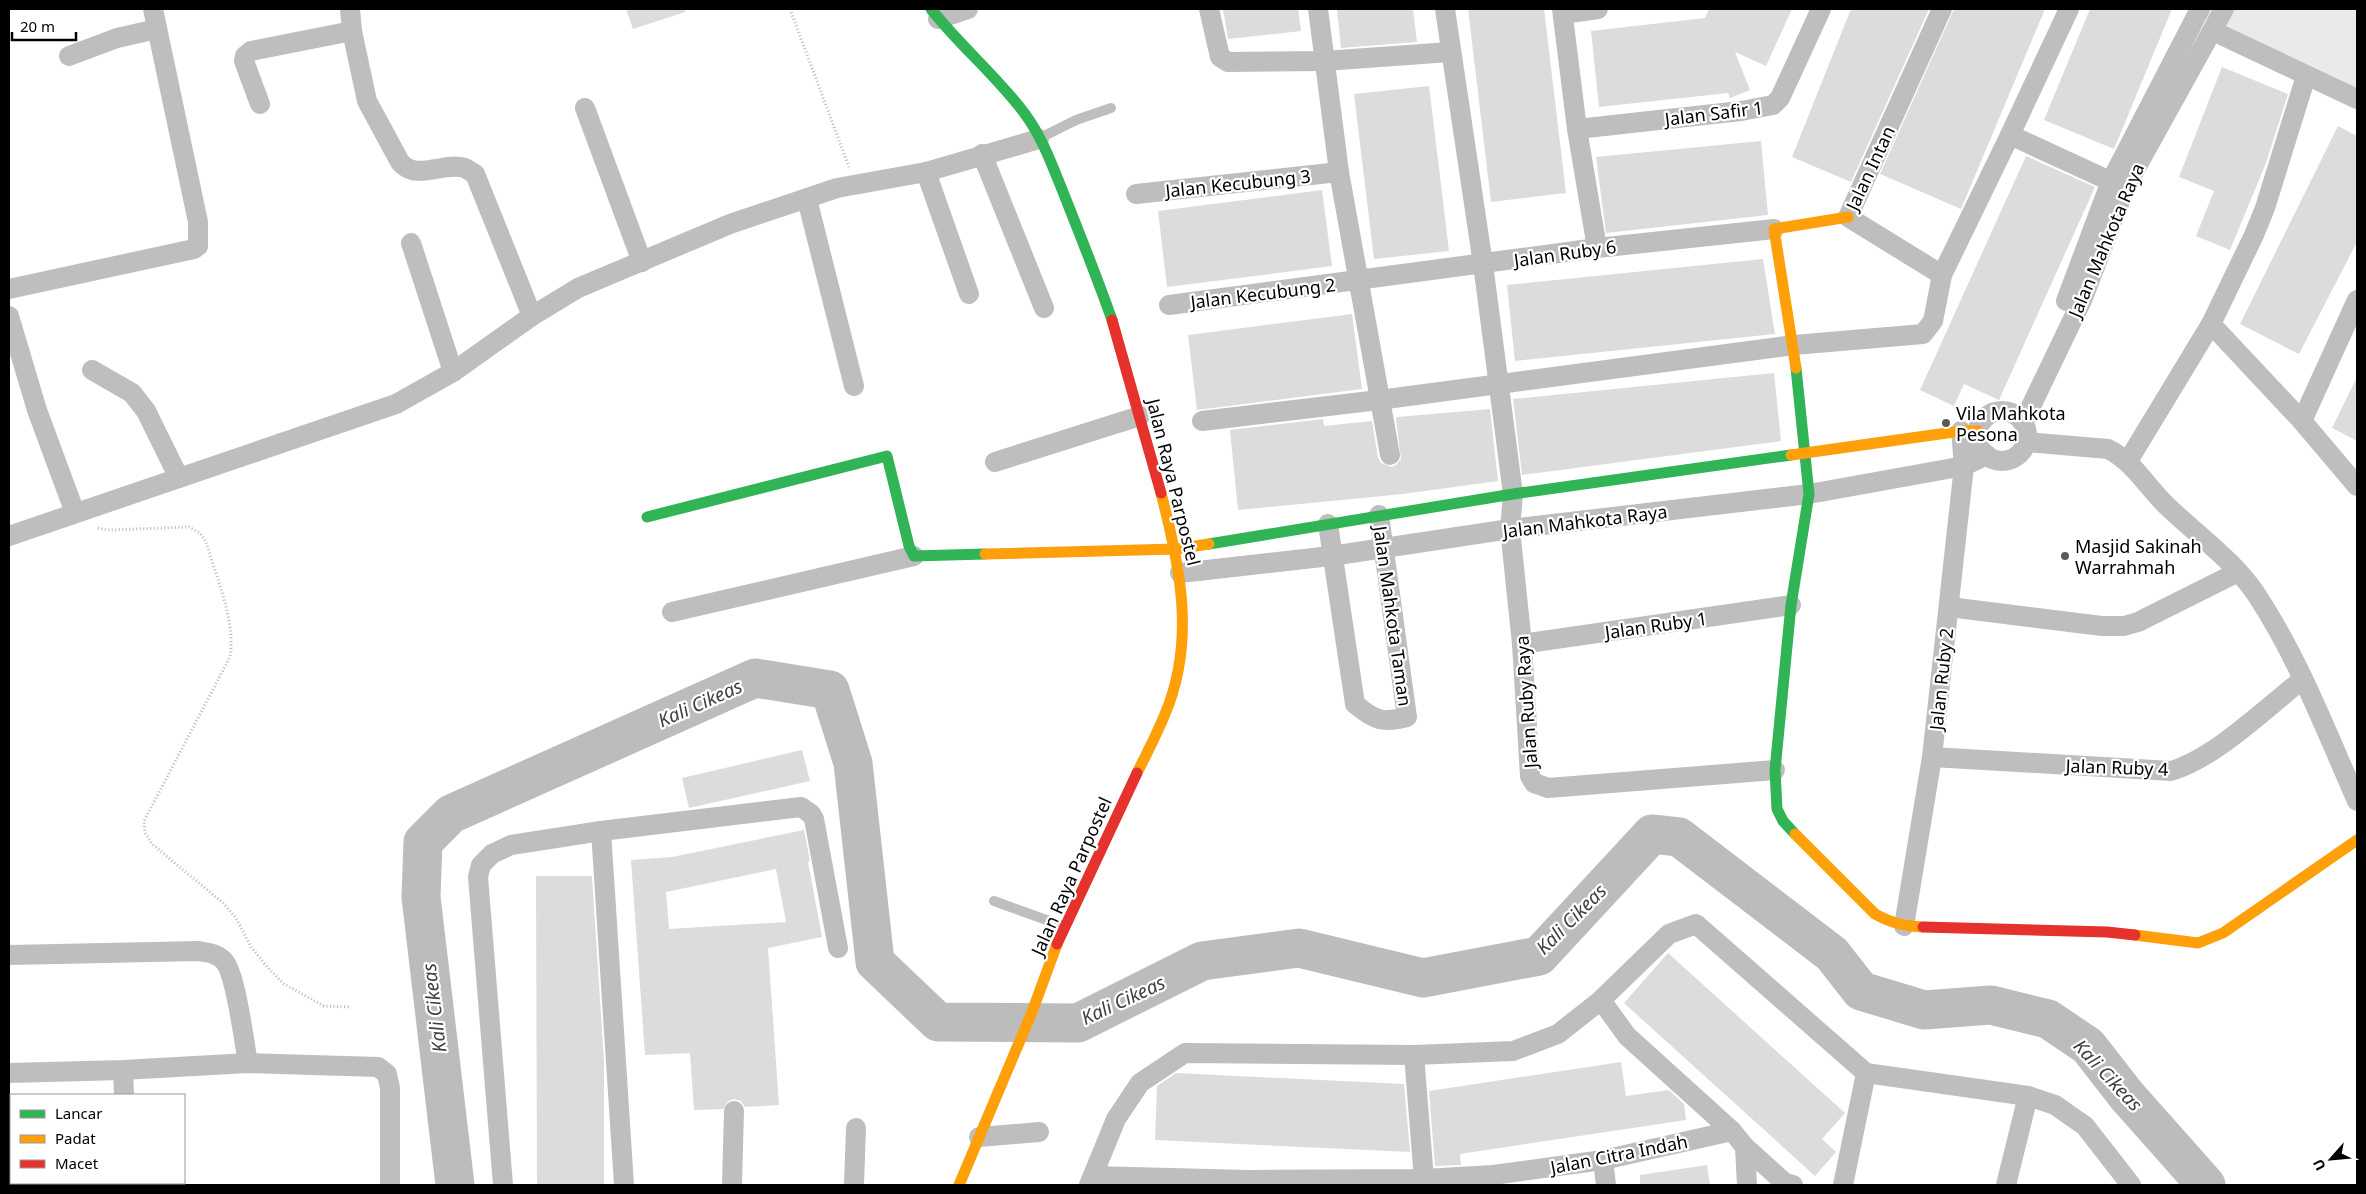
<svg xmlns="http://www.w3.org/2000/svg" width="2366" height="1194" viewBox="0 0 2366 1194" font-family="'Noto Sans',sans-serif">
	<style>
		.green { fill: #eaeaea }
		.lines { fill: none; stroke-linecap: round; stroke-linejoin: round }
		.river { stroke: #bcbcbc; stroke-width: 39 }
		.building { fill: #dcdcdc; fill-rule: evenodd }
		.path { stroke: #b8b8b8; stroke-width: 3; stroke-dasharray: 1 2.5; stroke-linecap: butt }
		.lane { stroke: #bebebe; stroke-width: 10 }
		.street { stroke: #bebebe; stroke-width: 20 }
		.fast { stroke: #30b455; stroke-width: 11 }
		.slow { stroke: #ff9f0a; stroke-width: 11 }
		.jam { stroke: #e5322d; stroke-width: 11 }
		.poi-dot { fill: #595959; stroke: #fff; stroke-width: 2 }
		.labels { text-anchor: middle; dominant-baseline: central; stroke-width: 4.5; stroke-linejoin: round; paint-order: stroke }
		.street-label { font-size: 18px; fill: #000; stroke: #fff }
		.poi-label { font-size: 18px; fill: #000; stroke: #fff; text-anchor: start }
		.water-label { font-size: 19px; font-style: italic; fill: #404040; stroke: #fff }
	</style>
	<rect width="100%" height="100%" fill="#fff"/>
	<path class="green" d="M2208,9H2357V91L2203,17Z"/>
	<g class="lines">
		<path class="river" d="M455,1185L421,897L423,842L451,814L755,678L830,690L853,763L875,962L938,1022L1078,1023L1202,961L1299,948L1423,978L1539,956L1652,834L1679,837L1832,954L1861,991L1924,1010L1991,1005L2048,1019L2088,1046L2127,1096L2206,1185"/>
	</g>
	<g class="building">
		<path d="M626,9H685V12L633,29Z"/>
		<path d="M1223,9H1298L1301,31L1228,39Z"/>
		<path d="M1337,9H1413L1417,42L1341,48Z"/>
		<path d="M1468,9H1544L1566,193L1491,202Z"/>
		<path d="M1709,9H1792L1766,66L1735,52L1750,90L1730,98L1728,93L1599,107L1591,31L1705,18Z"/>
		<path d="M1851,9H1929L1851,182L1792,157Z"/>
		<path d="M1954,9H2045L1961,209L1880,174Z"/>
		<path d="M2090,9H2172L2114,149L2044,120Z"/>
		<path d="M2222,67L2288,94L2266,163L2230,250L2196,236L2214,191L2179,177Z"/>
		<path d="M1429,86L1449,251L1374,259L1354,94Z"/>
		<path d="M2338,126L2357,136V242L2299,354L2240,324Z"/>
		<path d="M1761,141L1768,215L1606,233L1596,157Z"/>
		<path d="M2026,156L2095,187L1999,400L1964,384L1954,406L1920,390Z"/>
		<path d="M1322,190L1332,266L1167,287L1158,211Z"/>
		<path d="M1763,259L1775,334L1515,361L1507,285Z"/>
		<path d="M1352,314L1362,389L1197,410L1188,335Z"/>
		<path d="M1774,373L1781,441L1522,475L1513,399Z"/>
		<path d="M2357,377V441L2332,428Z"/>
		<path d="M1490,409L1498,481L1403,494L1238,510L1230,430L1323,419L1324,426L1372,421L1378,458L1381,463L1392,467L1397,464L1401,459L1396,419L1397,417Z"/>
		<path d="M802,750L810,781L689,808L682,778Z"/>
		<path d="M804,830L810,861L808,862L822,937L768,948L779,1105L745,1107L741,1101L734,1099L728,1101L723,1109L694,1110L690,1053L645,1055L631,860L672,857ZM776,869L786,922L669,929L666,892Z"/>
		<path d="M536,876H592L604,1061V1185H537Z"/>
		<path d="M1668,953L1845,1113L1822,1139L1836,1152L1815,1176L1624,1003Z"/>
		<path d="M1621,1062L1626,1096L1669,1090L1684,1104L1686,1120L1460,1154L1461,1165L1435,1166L1429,1091Z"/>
		<path d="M1176,1073L1404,1084L1410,1152L1155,1140L1157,1086Z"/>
		<path d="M1707,1165L1710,1185H1640V1175Z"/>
	</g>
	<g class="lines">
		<g class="path">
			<path d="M790,9L849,167"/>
			<path d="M98,528L107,530L189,527L200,533L206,542C216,577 236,621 230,657L144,821L145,833L152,844L223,903L236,918L251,947L268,968L284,984L324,1006L351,1007"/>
		</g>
		<g class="lane">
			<path d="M1040,138L1076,120L1111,108"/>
			<path d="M994,901L1063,926"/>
		</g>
		<g class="street">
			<path d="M350,9L352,31L367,101L400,162C416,182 444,161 465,168C468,170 472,172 475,174L532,316"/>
			<path d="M1209,9L1220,57L1228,62L1324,61L1450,52"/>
			<path d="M1318,9L1339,172L1390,455"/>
			<path d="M1445,9L1483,264L1513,494L1510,529L1522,644L1530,776L1534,783L1548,788L1775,770"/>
			<path d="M1562,9L1577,129L1597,248"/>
			<path d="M1942,9L1848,217L1942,275"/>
			<path d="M2069,9L2010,135L2123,187"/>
			<path d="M1563,14L1598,9"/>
			<path d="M938,19L968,9"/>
			<path d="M2213,31L2357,99"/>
			<path d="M69,56L117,38L157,29"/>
			<path d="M260,104L244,61L245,56L251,51L352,31"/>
			<path d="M585,108L642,262"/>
			<path d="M1577,129L1741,111L1773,105L1780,98L1821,9"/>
			<path d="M982,154L1044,308"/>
			<path d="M926,172L969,294"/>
			<path d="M1136,194L1339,172"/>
			<path d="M807,199L854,386"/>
			<path d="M411,243L453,372"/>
			<path d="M9,289L194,249L198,246V222L153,9"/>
			<path d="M2066,301L2111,181L2200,9"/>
			<path d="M1169,305L1597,248L1774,229"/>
			<path d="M9,316L37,410L75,513"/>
			<path d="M2211,324L2254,235L2265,208L2306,76"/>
			<path d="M92,370L132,393L146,411L179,478"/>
			<circle cx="2002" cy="436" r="25"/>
			<path d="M1202,421L1379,400L1794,345L1923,334L1933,321L1942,275L2010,135"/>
			<path d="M2302,421L2357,300"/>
			<path d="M2023,423L2083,298L2125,188L2224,9"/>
			<path d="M2026,442L2108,449C2134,462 2147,487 2167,506C2197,535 2236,562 2258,597C2299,660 2327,733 2357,801"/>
			<path d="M2128,461L2211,324L2302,421L2357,486"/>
			<path d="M995,462L1140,416"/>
			<path d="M1328,524L1355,704C1375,721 1383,723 1407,717L1379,515"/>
			<path d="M9,536L396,404L453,372L532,316L578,288L730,224L837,188L926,172L1039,139"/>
			<path d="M1180,573L1331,556L1510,529L1809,494L1964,466L1987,455"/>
			<path d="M1949,607L2102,626H2124L2138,622L2238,572"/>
			<path d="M672,612L914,556"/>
			<path d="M1522,644L1791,605"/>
			<path d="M1932,757L2171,771C2215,758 2266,708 2303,679"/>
			<path d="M601,831L624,1185"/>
			<path d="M1904,926L1932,757L1964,466L1961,431"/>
			<path d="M9,955L199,951C208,953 217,953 224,961C236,974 244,1042 248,1063"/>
			<path d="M1601,1000L1627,1036L1732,1131"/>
			<path d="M1414,1055L1424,1179"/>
			<path d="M123,1070L124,1095"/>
			<path d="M9,1073L123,1070L248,1063L378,1067L387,1074L390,1088V1185"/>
			<path d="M979,1137L1039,1132"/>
			<path d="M1745,1147L1747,1185"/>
			<path d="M1603,1160L1606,1185"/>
			<path d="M1093,1176L1248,1180L1424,1179L1493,1175L1603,1160L1732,1131L1745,1147L1785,1183L1793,1185"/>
			<path d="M128,1183V1185"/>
			<path d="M503,1185L478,877L481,865L492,854L511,845L601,831L801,807L811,814L814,819L838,948"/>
			<path d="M732,1185L734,1111"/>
			<path d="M854,1185L856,1128"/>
			<path d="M1089,1185L1116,1119L1140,1083L1185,1053L1414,1055L1513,1051L1558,1034L1601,1000L1669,934L1696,924L1866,1073L2028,1096L2055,1105L2085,1126L2131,1185"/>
			<path d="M1843,1185L1866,1073"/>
			<path d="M2006,1185L2028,1096"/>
		</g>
		<g class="fast">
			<path d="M931,9C960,46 997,76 1025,114C1042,137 1052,165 1063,192C1080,235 1097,277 1112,320"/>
			<path d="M647,517L887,456L909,546L914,556L985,554"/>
			<path d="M1209,544L1513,494L1791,455"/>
			<path d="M1795,834L1783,821L1777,809L1775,770L1791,605L1809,494L1796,368"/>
		</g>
		<g class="slow">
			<path d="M1796,368L1774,229L1848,217"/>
			<path d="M1791,455L1961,431H1978"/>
			<path d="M985,554L1176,549L1209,544"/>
			<path d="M1137,773C1147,753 1157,734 1165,714C1196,641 1180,566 1161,493"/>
			<path d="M1795,834L1875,914C1891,923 1904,926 1923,927"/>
			<path d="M2135,935L2198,943L2223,933L2357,840"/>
			<path d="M959,1185L1032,1012L1057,944"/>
		</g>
		<g class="jam">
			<path d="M1112,320L1161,493"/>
			<path d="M1923,927L2107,932L2135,935"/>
			<path d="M1057,944L1137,773"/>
		</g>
	</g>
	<g class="poi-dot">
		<circle cx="1946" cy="423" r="5"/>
		<circle cx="2065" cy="556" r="5"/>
	</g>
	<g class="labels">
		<g class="street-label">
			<text transform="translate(1714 113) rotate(-7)">Jalan Safir 1</text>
			<text transform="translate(1870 168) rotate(-65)">Jalan Intan</text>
			<text transform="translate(1238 183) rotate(-6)">Jalan Kecubung 3</text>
			<text transform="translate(2106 240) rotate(-67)">Jalan Mahkota Raya</text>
			<text transform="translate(1565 253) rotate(-8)">Jalan Ruby 6</text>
			<text transform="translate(1263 293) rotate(-7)">Jalan Kecubung 2</text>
			<text transform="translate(1174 482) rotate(76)">Jalan Raya Parpostel</text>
			<text transform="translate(1585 521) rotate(-7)">Jalan Mahkota Raya</text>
			<text transform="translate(1393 616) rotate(82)">Jalan Mahkota Taman</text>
			<text transform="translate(1656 625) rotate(-8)">Jalan Ruby 1</text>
			<text transform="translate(1941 679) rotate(-84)">Jalan Ruby 2</text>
			<text transform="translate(1526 702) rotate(-94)">Jalan Ruby Raya</text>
			<text transform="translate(2117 767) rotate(2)">Jalan Ruby 4</text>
			<text transform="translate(1071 876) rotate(-66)">Jalan Raya Parpostel</text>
			<text transform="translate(1619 1154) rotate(-11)">Jalan Citra Indah</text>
		</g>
		<g class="poi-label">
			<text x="1956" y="413">Vila Mahkota<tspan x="1956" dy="21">Pesona</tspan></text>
			<text x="2075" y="546">Masjid Sakinah<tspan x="2075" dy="21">Warrahmah</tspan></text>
		</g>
		<g class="water-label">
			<text transform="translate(700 703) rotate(-24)">Kali Cikeas</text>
			<text transform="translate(1571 919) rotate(-45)">Kali Cikeas</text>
			<text transform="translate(1123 1000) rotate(-25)">Kali Cikeas</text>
			<text transform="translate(434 1008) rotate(-97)">Kali Cikeas</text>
			<text transform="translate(2108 1075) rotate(47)">Kali Cikeas</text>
		</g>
	</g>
	<rect width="2366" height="1194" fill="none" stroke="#000000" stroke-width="20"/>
	<rect x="10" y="1094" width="175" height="90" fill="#ffffff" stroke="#999999"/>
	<rect x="20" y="1110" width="25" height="8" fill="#30b455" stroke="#999999"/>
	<text x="55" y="1119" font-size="15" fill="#000000">Lancar</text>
	<rect x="20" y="1135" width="25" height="8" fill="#ff9f0a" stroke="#999999"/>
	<text x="55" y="1144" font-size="15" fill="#000000">Padat</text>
	<rect x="20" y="1160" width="25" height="8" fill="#e5322d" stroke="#999999"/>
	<text x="55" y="1169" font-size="15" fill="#000000">Macet</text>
	<g transform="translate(2331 1159) rotate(243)" stroke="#ffffff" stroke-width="4" paint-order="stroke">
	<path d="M0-4L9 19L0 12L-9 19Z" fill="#000000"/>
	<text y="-8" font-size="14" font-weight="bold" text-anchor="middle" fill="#000000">U</text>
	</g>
	<path d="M12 32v8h64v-8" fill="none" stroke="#000000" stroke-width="2.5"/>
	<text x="20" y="32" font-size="15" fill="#000000" stroke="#ffffff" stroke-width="4" paint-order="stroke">20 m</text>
</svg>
